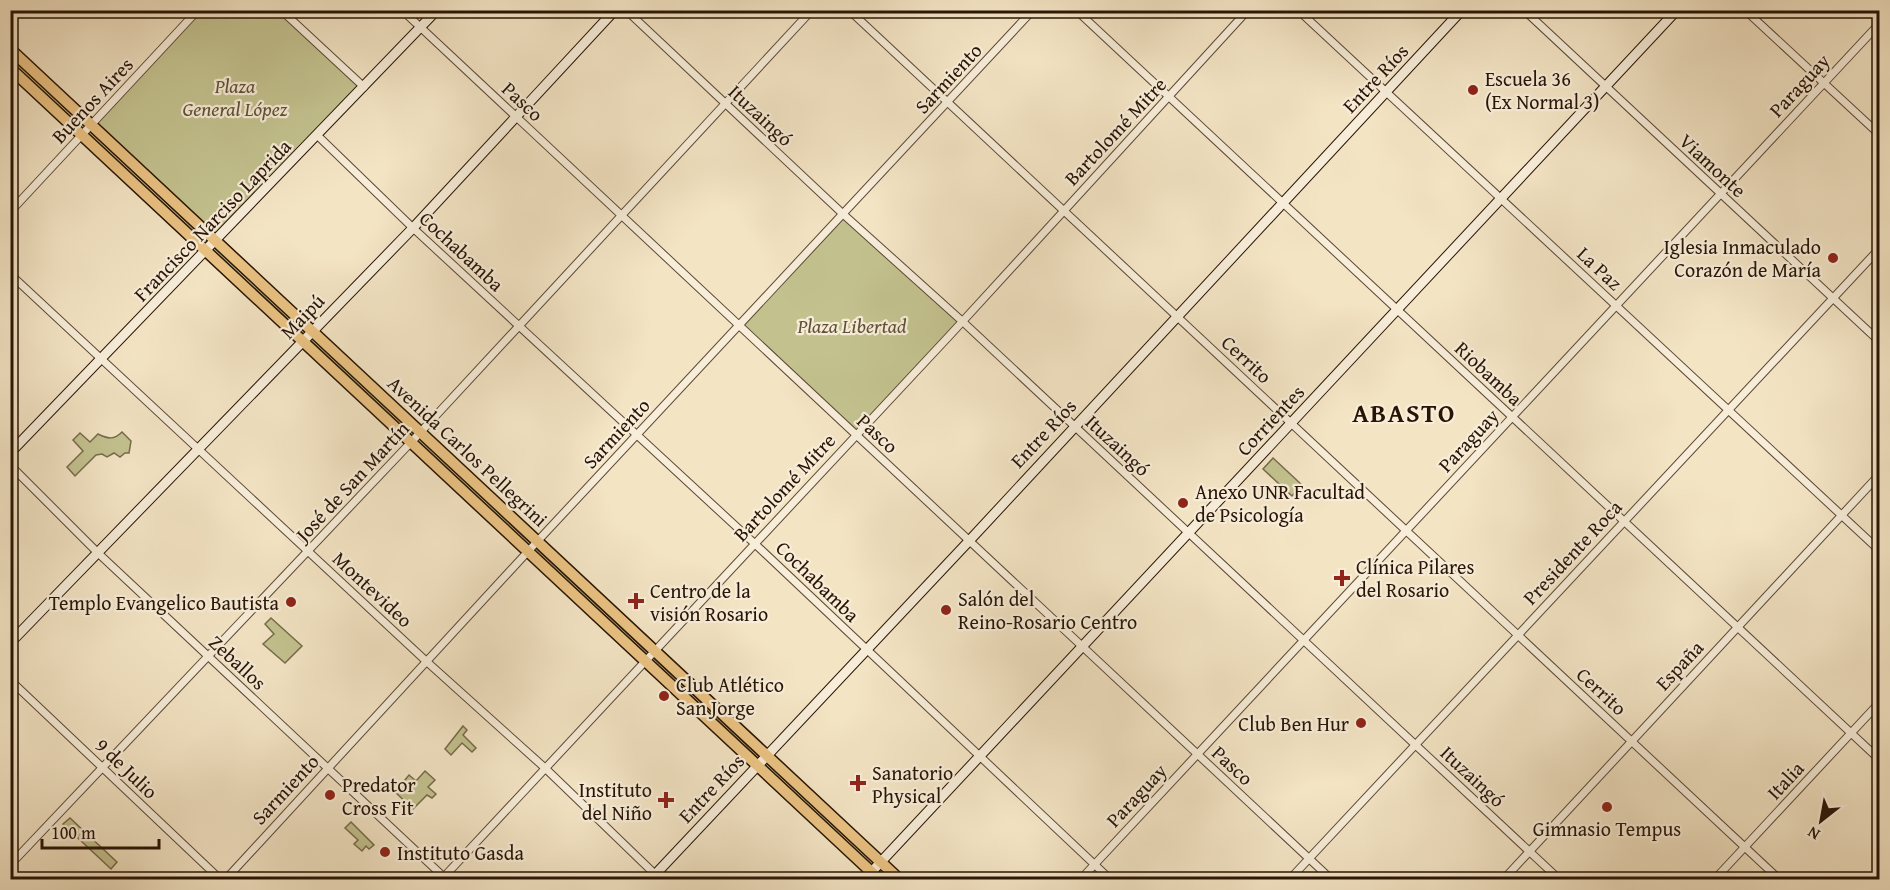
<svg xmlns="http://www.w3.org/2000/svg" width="1890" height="890" viewBox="0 0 1890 890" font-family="'Gentium Book Plus',serif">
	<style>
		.green { fill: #c3c28f; stroke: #766b4a; stroke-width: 1.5 }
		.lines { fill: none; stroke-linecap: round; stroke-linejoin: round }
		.street-casing { stroke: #5b4835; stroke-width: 9 }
		.secondary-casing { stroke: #281405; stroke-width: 11 }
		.primary-casing { stroke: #281405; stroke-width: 13 }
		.street { stroke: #f7edd9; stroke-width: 7 }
		.secondary { stroke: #f7edd9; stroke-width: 9 }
		.primary { stroke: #eac282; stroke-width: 10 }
		.poi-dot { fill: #8f2418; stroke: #f7edd9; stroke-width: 2 }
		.labels { text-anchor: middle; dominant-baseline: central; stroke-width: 4.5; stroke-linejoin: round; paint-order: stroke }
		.street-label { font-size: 20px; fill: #281405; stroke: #f7edd9 }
		.poi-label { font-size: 20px; fill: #281405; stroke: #f7edd9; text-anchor: start }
		.park-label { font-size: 20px; font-style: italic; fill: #5e5135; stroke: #f7edd9 }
		.district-label { font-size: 26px; font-weight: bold; letter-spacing: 1.5px; fill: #281405; stroke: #f7edd9 }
	</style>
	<rect width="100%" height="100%" fill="#f3e4c4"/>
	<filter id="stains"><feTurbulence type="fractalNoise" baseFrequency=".00333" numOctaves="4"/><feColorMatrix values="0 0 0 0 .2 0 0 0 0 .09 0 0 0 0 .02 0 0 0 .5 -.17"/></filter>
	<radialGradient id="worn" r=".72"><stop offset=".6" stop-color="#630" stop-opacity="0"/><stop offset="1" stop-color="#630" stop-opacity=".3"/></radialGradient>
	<g class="green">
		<path d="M198,11H281L364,87L217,241L900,879H880L11,68L10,49L92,124Z"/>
		<path d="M843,214L962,321L856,435L740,326Z"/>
		<path d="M122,432L131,441L129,453H125L120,457L114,453L107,457L102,454L96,455L75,476L67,467L83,451L73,440L80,433L90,442L98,434C108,439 114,440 122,432Z"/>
		<path d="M1273,458L1302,485L1292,496L1263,469Z"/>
		<path d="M271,618L302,646L285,663L263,644L274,634L265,624Z"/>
		<path d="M463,726L467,730L463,735L476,748L472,752L462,743L451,755L445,749Z"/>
		<path d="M425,771L435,780L428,787L436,794L432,798L427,795L413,809L395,792L409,775L416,781Z"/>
		<path d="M70,818L117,862L111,869L63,824Z"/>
		<path d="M351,822L374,845L369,849L366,846L362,851L354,844L358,840L345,828Z"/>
	</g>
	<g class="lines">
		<g class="street-casing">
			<g id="street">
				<path d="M281,10L364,87"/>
				<path d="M402,10L1332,880"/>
				<path d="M626,10L843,214L962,321L1560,880"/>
				<path d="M849,10L1780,880"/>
				<path d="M1076,10L1880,760"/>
				<path d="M1298,10L1880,551"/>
				<path d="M1524,10L1880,342"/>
				<path d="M1745,10L1880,135"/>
				<path d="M318,136L413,228L754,543L1111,880"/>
				<path d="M10,212L198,10"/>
				<path d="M10,274L426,661L545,768L661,880"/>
				<path d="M10,465L98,553L446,879"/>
				<path d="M10,680L221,880"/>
				<path d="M10,865L416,437L812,10"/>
				<path d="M225,880L533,546L1033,10"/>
				<path d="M441,880L951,334L1248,10"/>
				<path d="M1080,880L1880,23"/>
				<path d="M1289,880L1880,248"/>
				<path d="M1503,880L1880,474"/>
				<path d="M1714,880L1880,702"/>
			</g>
		</g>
		<g class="secondary-casing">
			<g id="secondary">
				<path d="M10,453L437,10"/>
				<path d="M10,643L413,228L615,10"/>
				<path d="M650,880L969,541L1462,10"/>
				<path d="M864,880L1677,10"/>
			</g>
		</g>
		<g class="primary-casing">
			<g id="primary">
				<path d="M10,49L900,880"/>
				<path d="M10,68L880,880"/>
			</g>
		</g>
		<use href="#street" class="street"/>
		<use href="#secondary" class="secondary"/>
		<use href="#primary" class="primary"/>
	</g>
	<g class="poi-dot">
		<circle cx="1473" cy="90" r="6"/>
		<circle cx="1833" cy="258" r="6"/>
		<circle cx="1183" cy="503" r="6"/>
		<path d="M1339 569h6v6h6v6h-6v6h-6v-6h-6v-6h6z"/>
		<path d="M633 592h6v6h6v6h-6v6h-6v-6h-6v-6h6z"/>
		<circle cx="291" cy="602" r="6"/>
		<circle cx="946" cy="610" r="6"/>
		<circle cx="664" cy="696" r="6"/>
		<circle cx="1361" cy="723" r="6"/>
		<path d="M855 774h6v6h6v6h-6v6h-6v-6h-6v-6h6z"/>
		<circle cx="330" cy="795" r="6"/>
		<path d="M663 791h6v6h6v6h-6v6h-6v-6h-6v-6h6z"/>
		<circle cx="1607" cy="807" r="6"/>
		<circle cx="385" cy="852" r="6"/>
	</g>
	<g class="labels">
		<g class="street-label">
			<text transform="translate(948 78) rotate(-47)">Sarmiento</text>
			<text transform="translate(1375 78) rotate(-47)">Entre Ríos</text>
			<text transform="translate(1799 85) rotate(-47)">Paraguay</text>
			<text transform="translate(92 100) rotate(-47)">Buenos Aires</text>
			<text transform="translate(523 101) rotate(43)">Pasco</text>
			<text transform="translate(761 115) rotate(43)">Ituzaingó</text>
			<text transform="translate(1115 131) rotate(-47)">Bartolomé Mitre</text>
			<text transform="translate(1713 165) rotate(43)">Viamonte</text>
			<text transform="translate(212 220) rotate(-46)">Francisco Narciso Laprida</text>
			<text transform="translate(462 251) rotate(43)">Cochabamba</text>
			<text transform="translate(1600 268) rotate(43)">La Paz</text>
			<text transform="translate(302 316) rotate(-46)">Maipú</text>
			<text transform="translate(1247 359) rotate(43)">Cerrito</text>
			<text transform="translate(1489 373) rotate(43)">Riobamba</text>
			<text transform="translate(1270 420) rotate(-47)">Corrientes</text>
			<text transform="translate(616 433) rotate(-47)">Sarmiento</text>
			<text transform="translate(878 433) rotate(43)">Pasco</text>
			<text transform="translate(1043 433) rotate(-47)">Entre Ríos</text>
			<text transform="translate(1468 440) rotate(-47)">Paraguay</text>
			<text transform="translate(1118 445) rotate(43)">Ituzaingó</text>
			<text transform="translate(468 451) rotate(43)">Avenida Carlos Pellegrini</text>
			<text transform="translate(352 481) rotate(-47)">José de San Martín</text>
			<text transform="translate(784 487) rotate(-47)">Bartolomé Mitre</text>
			<text transform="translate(1572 552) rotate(-47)">Presidente Roca</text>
			<text transform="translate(818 581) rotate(44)">Cochabamba</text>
			<text transform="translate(373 589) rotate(43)">Montevideo</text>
			<text transform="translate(238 662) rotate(43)">Zeballos</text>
			<text transform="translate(1679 665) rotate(-47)">España</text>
			<text transform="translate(1602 691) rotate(43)">Cerrito</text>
			<text transform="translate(1233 765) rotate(43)">Pasco</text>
			<text transform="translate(127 768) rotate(44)">9 de Julio</text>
			<text transform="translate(1473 776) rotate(43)">Ituzaingó</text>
			<text transform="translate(1785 780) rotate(-47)">Italia</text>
			<text transform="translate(711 788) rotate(-47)">Entre Ríos</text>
			<text transform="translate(285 789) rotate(-47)">Sarmiento</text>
			<text transform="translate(1136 795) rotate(-47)">Paraguay</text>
		</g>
		<g class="poi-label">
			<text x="1485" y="78">Escuela 36<tspan x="1485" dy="23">(Ex Normal 3)</tspan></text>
			<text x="1821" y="246" text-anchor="end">Iglesia Inmaculado<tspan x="1821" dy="23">Corazón de María</tspan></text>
			<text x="1195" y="491">Anexo UNR Facultad<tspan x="1195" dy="23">de Psicología</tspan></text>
			<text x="1356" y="566">Clínica Pilares<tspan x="1356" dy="23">del Rosario</tspan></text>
			<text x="650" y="590">Centro de la<tspan x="650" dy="23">visión Rosario</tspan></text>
			<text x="958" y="598">Salón del<tspan x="958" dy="23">Reino-Rosario Centro</tspan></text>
			<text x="279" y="602" text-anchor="end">Templo Evangelico Bautista</text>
			<text x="676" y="684">Club Atlético<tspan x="676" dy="23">San Jorge</tspan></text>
			<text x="1349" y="723" text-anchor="end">Club Ben Hur</text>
			<text x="872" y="772">Sanatorio<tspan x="872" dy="23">Physical</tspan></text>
			<text x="342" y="784">Predator<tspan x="342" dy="23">Cross Fit</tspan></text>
			<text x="652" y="789" text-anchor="end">Instituto<tspan x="652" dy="23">del Niño</tspan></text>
			<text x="1607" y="828" text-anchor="middle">Gimnasio Tempus</text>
			<text x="397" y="852">Instituto Gasda</text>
		</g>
		<g class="park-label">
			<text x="235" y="85">Plaza<tspan x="235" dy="23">General López</tspan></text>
			<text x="852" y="325">Plaza Libertad</text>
		</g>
		<g class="district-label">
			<text x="1404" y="412">ABASTO</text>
		</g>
	</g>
	<rect width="1890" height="890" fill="none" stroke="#f3e4c4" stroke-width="36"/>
	<rect x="12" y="12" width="1866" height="866" fill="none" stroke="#281405" stroke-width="3"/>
	<rect x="18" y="18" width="1854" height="854" fill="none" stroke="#281405" stroke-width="1.5"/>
	<g transform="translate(1821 821) rotate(211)" stroke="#f7edd9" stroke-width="4.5" paint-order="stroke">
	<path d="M0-4.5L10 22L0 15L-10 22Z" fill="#281405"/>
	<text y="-9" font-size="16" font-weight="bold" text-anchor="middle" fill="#281405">N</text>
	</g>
	<path d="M42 839v9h117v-9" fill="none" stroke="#281405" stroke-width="3"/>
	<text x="51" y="839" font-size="18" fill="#281405" stroke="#f7edd9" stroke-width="4.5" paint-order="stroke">100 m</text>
	<rect width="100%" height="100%" filter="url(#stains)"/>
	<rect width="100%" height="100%" fill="url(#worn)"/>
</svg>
